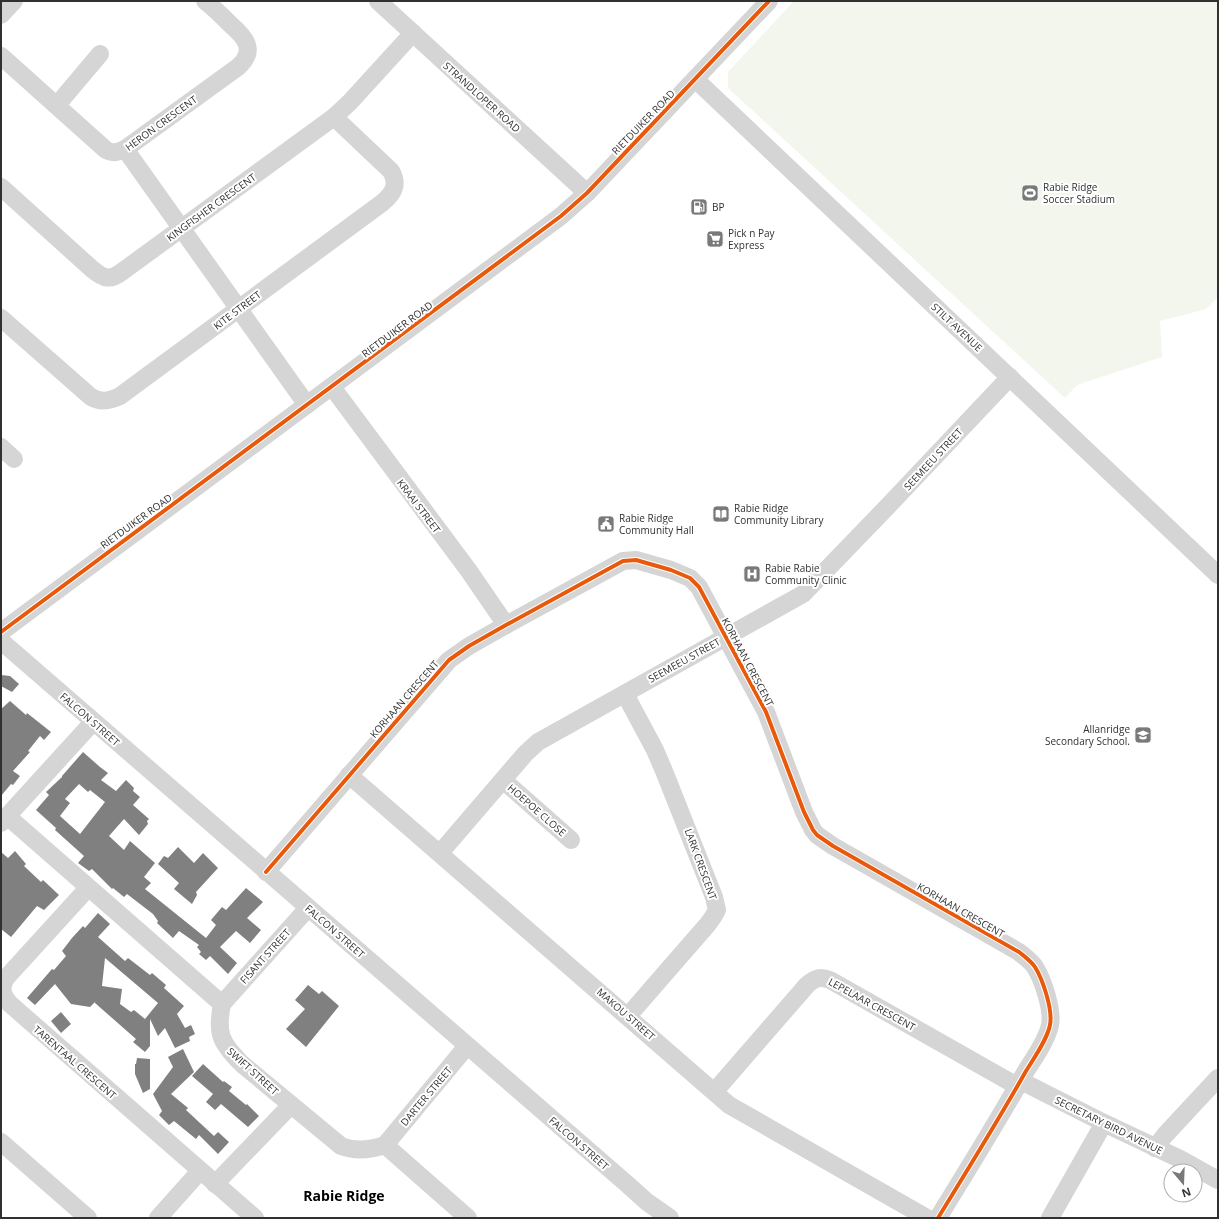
<svg xmlns="http://www.w3.org/2000/svg" width="1219" height="1219" viewBox="0 0 1219 1219" font-family="'Open Sans',sans-serif">
	<style>
		.green { fill: #f2f6ed }
		.building { fill: #808080; fill-rule: evenodd }
		.lines { fill: none; stroke-linecap: round; stroke-linejoin: round }
		.minor { stroke: #d5d5d5; stroke-width: 18 }
		.cycleway-casing { stroke: #fff; stroke-width: 6 }
		.cycleway { stroke: #e8590c; stroke-width: 4 }
		.labels { text-anchor: middle; dominant-baseline: central; stroke-width: 4; stroke-linejoin: round; paint-order: stroke }
		.street-label { font-size: 10px; fill: #313131; stroke: #fff }
		.poi-label { font-size: 10px; fill: #313131; stroke: #fff; text-anchor: start }
		.district-label { font-size: 14px; font-weight: bold; fill: #000; stroke: #fff }
	</style>
	<rect width="100%" height="100%" fill="#fff"/>
	<path class="green" d="M794,1H1218V297L1206,309L1160,321L1162,357L1077,385L1065,398L728,88V72Z"/>
	<g class="building">
		<path d="M1,675L10,676L19,684L12,692L1,686Z"/>
		<path d="M10,701L26,715L27,713L51,732L44,740L40,736L28,751L30,752L13,771L20,776L13,785L11,784L1,796V709Z"/>
		<path d="M83,752L100,767L108,773L101,780L116,791L126,780L134,788L133,791L140,797L133,805L149,819L147,821L148,824L139,835L124,819L109,836L124,850L130,841L155,863L144,877L151,883L145,889L206,938L216,925L211,920L222,907L226,910L246,888L263,902L247,918L261,930L250,943L236,931L220,947L237,963L228,974L210,956L206,960L199,954L201,952L197,947L199,945L179,931L173,938L157,923L158,921L153,914L127,894L124,897L113,888L112,889L92,869L89,871L78,863L84,856L55,830L56,828L36,810L49,795L46,792L62,777V776ZM79,784L88,792L90,790L105,802L80,834L60,816L70,803L65,799Z"/>
		<path d="M178,847L194,863L203,853L218,868L196,892L197,895L192,904L174,889L179,883L158,864L164,856L168,858Z"/>
		<path d="M15,851L26,864L24,866L41,882L43,880L59,895L44,910L37,906L11,937L1,929V852L8,858Z"/>
		<path d="M98,913L110,924L98,937L125,961L128,958L150,975L152,973L166,985L164,988L184,1006L177,1014L185,1028L191,1025L195,1034L189,1037L190,1041L175,1048L165,1028L158,1036L150,1019V1046L145,1052L133,1042L136,1039L95,1003V1002L90,1007L71,1004L55,984L35,1005L27,998L52,969L54,970L66,956L62,951L72,938L83,926L85,928ZM105,958L158,1003L145,1019L134,1010L131,1012L120,1004L122,989L102,986Z"/>
		<path d="M308,985L319,994L322,991L339,1006L306,1047L286,1029L305,1009L295,1000Z"/>
		<path d="M61,1012L71,1024L61,1033L51,1021Z"/>
		<path d="M183,1049L194,1072L171,1094L188,1108L186,1110L214,1136L218,1132L229,1142L218,1154L199,1135L196,1139L174,1121L169,1125L159,1115L162,1111L153,1094L173,1067L168,1057Z"/>
		<path d="M137,1058L150,1059V1089L143,1093L135,1074V1064H136Z"/>
		<path d="M203,1064L223,1082L224,1081L232,1087L229,1091L246,1105L247,1104L259,1116L248,1127L221,1104L215,1110L206,1102L213,1094L192,1076Z"/>
	</g>
	<g class="lines">
		<g class="minor">
			<path d="M378,1L587,193"/>
			<path d="M1,15L14,1"/>
			<path d="M1,56L106,150C113,154 118,152 125,149L238,67C257,50 245,37 230,24C222,16 214,8 205,1"/>
			<path d="M695,79L1218,575"/>
			<path d="M57,105L100,54"/>
			<path d="M125,149L307,405"/>
			<path d="M1,187L92,269C104,279 110,281 123,271L334,117L350,102L413,33"/>
			<path d="M1,318L91,397C101,403 110,401 120,396L382,203C393,194 399,185 391,171L334,117"/>
			<path d="M332,387L469,571L506,625"/>
			<path d="M1,447L14,459"/>
			<path d="M1,632L561,216L587,193L769,1"/>
			<path d="M1,641L627,1184L647,1202L670,1218"/>
			<path d="M625,694L655,750L664,771L714,897L717,910L713,917L708,924L628,1016"/>
			<path d="M349,775L729,1105L927,1218"/>
			<path d="M503,780L571,840"/>
			<path d="M7,816L222,1004"/>
			<path d="M1,823L93,722"/>
			<path d="M440,853L525,754L538,742L803,594L888,506L1010,377"/>
			<path d="M266,872L449,660L469,646L506,625L623,561L636,560L671,570L690,578L699,587L766,712L804,812L813,830L817,835L833,846L1019,952C1025,957 1031,961 1035,967C1043,980 1053,1010 1050,1025C1047,1040 1034,1058 1026,1071C998,1121 968,1169 938,1218"/>
			<path d="M88,888L6,978C0,988 2,995 10,1004L255,1218"/>
			<path d="M222,1004C216,1034 221,1043 242,1064L341,1146C356,1152 370,1150 385,1145"/>
			<path d="M222,1004L308,908"/>
			<path d="M1021,1081L1104,1123L1180,1159L1218,1180"/>
			<path d="M715,1091L807,985C815,978 820,976 830,980L1017,1086"/>
			<path d="M1,1142L88,1218"/>
			<path d="M385,1145L467,1046"/>
			<path d="M385,1145L468,1218"/>
			<path d="M1155,1148L1165,1135L1218,1078"/>
			<path d="M215,1184L291,1105"/>
			<path d="M158,1218L200,1171"/>
			<path d="M1050,1218L1104,1123"/>
		</g>
		<g class="cycleway-casing">
			<g id="cycleway">
				<path d="M1,632L561,216L587,193L769,1"/>
				<path d="M266,872L449,660L469,646L506,625L623,561L636,560L671,570L690,578L699,587L766,712L804,812L813,830L817,835L833,846L1019,952C1025,957 1031,961 1035,967C1043,980 1053,1010 1050,1025C1047,1040 1034,1058 1026,1071C998,1121 968,1169 938,1218"/>
			</g>
		</g>
		<use href="#cycleway" class="cycleway"/>
	</g>
	<defs>
		<g id="stadium-square" transform="scale(0.9)"><rect x="-9" y="-9" width="18" height="18" rx="4" fill="#797979" stroke="#fff"/><path d="M0-5a6.5 5 0 1 0 0 10a6.5 5 0 1 0 0-10ZM-3.5-1.8h7v3.6h-7Z" fill="#fff"/></g>
		<g id="fuel-square" transform="scale(0.9)"><rect x="-9" y="-9" width="18" height="18" rx="4" fill="#797979" stroke="#fff"/><path d="M-5.5-6h7V0h2V4h1.3V-2.5L3-4.5l.8-.8L6-3V5H2.5V1h-1V6h-7ZM-4.2-4.7v3.2H.2V-4.7Z" fill="#fff"/></g>
		<g id="supermarket-square" transform="scale(0.9)"><rect x="-9" y="-9" width="18" height="18" rx="4" fill="#797979" stroke="#fff"/><path d="M-6-5.5h2.5l.6 2H6L4.5 2H-2.5L-4.4-4H-6ZM-1.5 3.2a1.3 1.3 0 1 0 .1 0ZM3 3.2a1.3 1.3 0 1 0 .1 0Z" fill="#fff"/></g>
		<g id="library-square" transform="scale(0.9)"><rect x="-9" y="-9" width="18" height="18" rx="4" fill="#797979" stroke="#fff"/><path d="M-6-4Q-3-5.5-.7-3.5V5Q-3 3-6 4ZM6-4Q3-5.5 .7-3.5V5Q3 3 6 4Z" fill="#fff"/></g>
		<g id="civic-square" transform="scale(0.9)"><rect x="-9" y="-9" width="18" height="18" rx="4" fill="#797979" stroke="#fff"/><path d="M-.6-6.5H3V-4.5H.6V-3L4-1V1h2V6H-6V1h2V-1L-.6-3ZM-1.2 2.5V6h2.4V2.5Z" fill="#fff"/></g>
		<g id="hospital-square" transform="scale(0.9)"><rect x="-9" y="-9" width="18" height="18" rx="4" fill="#797979" stroke="#fff"/><path d="M-5-5h3v3.5h4V-5h3V5h-3V1.5h-4V5h-3Z" fill="#fff"/></g>
		<g id="school-square" transform="scale(0.9)"><rect x="-9" y="-9" width="18" height="18" rx="4" fill="#797979" stroke="#fff"/><path d="M0-5L7-2L0 1L-7-2ZM-4 1L0 2.5L4 1V4Q0 6-4 4Z" fill="#fff"/></g>
	</defs>
	<g fill-rule="evenodd">
		<use href="#stadium-square" x="1030" y="193"/>
		<use href="#fuel-square" x="699" y="207"/>
		<use href="#supermarket-square" x="715" y="239"/>
		<use href="#library-square" x="721" y="514"/>
		<use href="#civic-square" x="606" y="524"/>
		<use href="#hospital-square" x="752" y="574"/>
		<use href="#school-square" x="1143" y="735"/>
	</g>
	<g class="labels">
		<g class="street-label">
			<text transform="translate(482 97) rotate(42)">STRANDLOPER ROAD</text>
			<text transform="translate(643 122) rotate(-46)">RIETDUIKER ROAD</text>
			<text transform="translate(161 123) rotate(-36)">HERON CRESCENT</text>
			<text transform="translate(211 207) rotate(-36)">KINGFISHER CRESCENT</text>
			<text transform="translate(237 310) rotate(-37)">KITE STREET</text>
			<text transform="translate(957 327) rotate(43)">STILT AVENUE</text>
			<text transform="translate(397 329) rotate(-37)">RIETDUIKER ROAD</text>
			<text transform="translate(933 459) rotate(-47)">SEEMEEU STREET</text>
			<text transform="translate(419 506) rotate(53)">KRAAI STREET</text>
			<text transform="translate(136 521) rotate(-36)">RIETDUIKER ROAD</text>
			<text transform="translate(684 660) rotate(-29)">SEEMEEU STREET</text>
			<text transform="translate(748 662) rotate(62)">KORHAAN CRESCENT</text>
			<text transform="translate(404 699) rotate(-49)">KORHAAN CRESCENT</text>
			<text transform="translate(90 719) rotate(41)">FALCON STREET</text>
			<text transform="translate(537 810) rotate(41)">HOEPOE CLOSE</text>
			<text transform="translate(701 864) rotate(70)">LARK CRESCENT</text>
			<text transform="translate(961 910) rotate(30)">KORHAAN CRESCENT</text>
			<text transform="translate(335 931) rotate(41)">FALCON STREET</text>
			<text transform="translate(265 956) rotate(-48)">FISANT STREET</text>
			<text transform="translate(872 1004) rotate(29)">LEPELAAR CRESCENT</text>
			<text transform="translate(626 1014) rotate(41)">MAKOU STREET</text>
			<text transform="translate(75 1062) rotate(41)">TARENTAAL CRESCENT</text>
			<text transform="translate(253 1071) rotate(42)">SWIFT STREET</text>
			<text transform="translate(426 1096) rotate(-50)">DARTER STREET</text>
			<text transform="translate(1109 1125) rotate(26)">SECRETARY BIRD AVENUE</text>
			<text transform="translate(579 1143) rotate(41)">FALCON STREET</text>
		</g>
		<g class="poi-label">
			<text x="1043" y="187">Rabie Ridge<tspan x="1043" dy="12">Soccer Stadium</tspan></text>
			<text x="712" y="207">BP</text>
			<text x="728" y="233">Pick n Pay<tspan x="728" dy="12">Express</tspan></text>
			<text x="734" y="508">Rabie Ridge<tspan x="734" dy="12">Community Library</tspan></text>
			<text x="619" y="518">Rabie Ridge<tspan x="619" dy="12">Community Hall</tspan></text>
			<text x="765" y="568">Rabie Rabie<tspan x="765" dy="12">Community Clinic</tspan></text>
			<text x="1130" y="729" text-anchor="end">Allanridge<tspan x="1130" dy="12">Secondary School.</tspan></text>
		</g>
		<g class="district-label">
			<text x="344" y="1195">Rabie Ridge</text>
		</g>
	</g>
	<rect width="1219" height="1219" fill="none" stroke="#313131" stroke-width="4"/>
	<g transform="translate(1183 1183) rotate(161)"><circle r="19" fill="#ffffff" stroke="#adadad"/>
	<path d="M0-3L7 15L0 10L-7 15Z" fill="#797979"/>
	<text y="-6" font-size="11" font-weight="bold" text-anchor="middle" fill="#313131">N</text>
	</g>
</svg>
